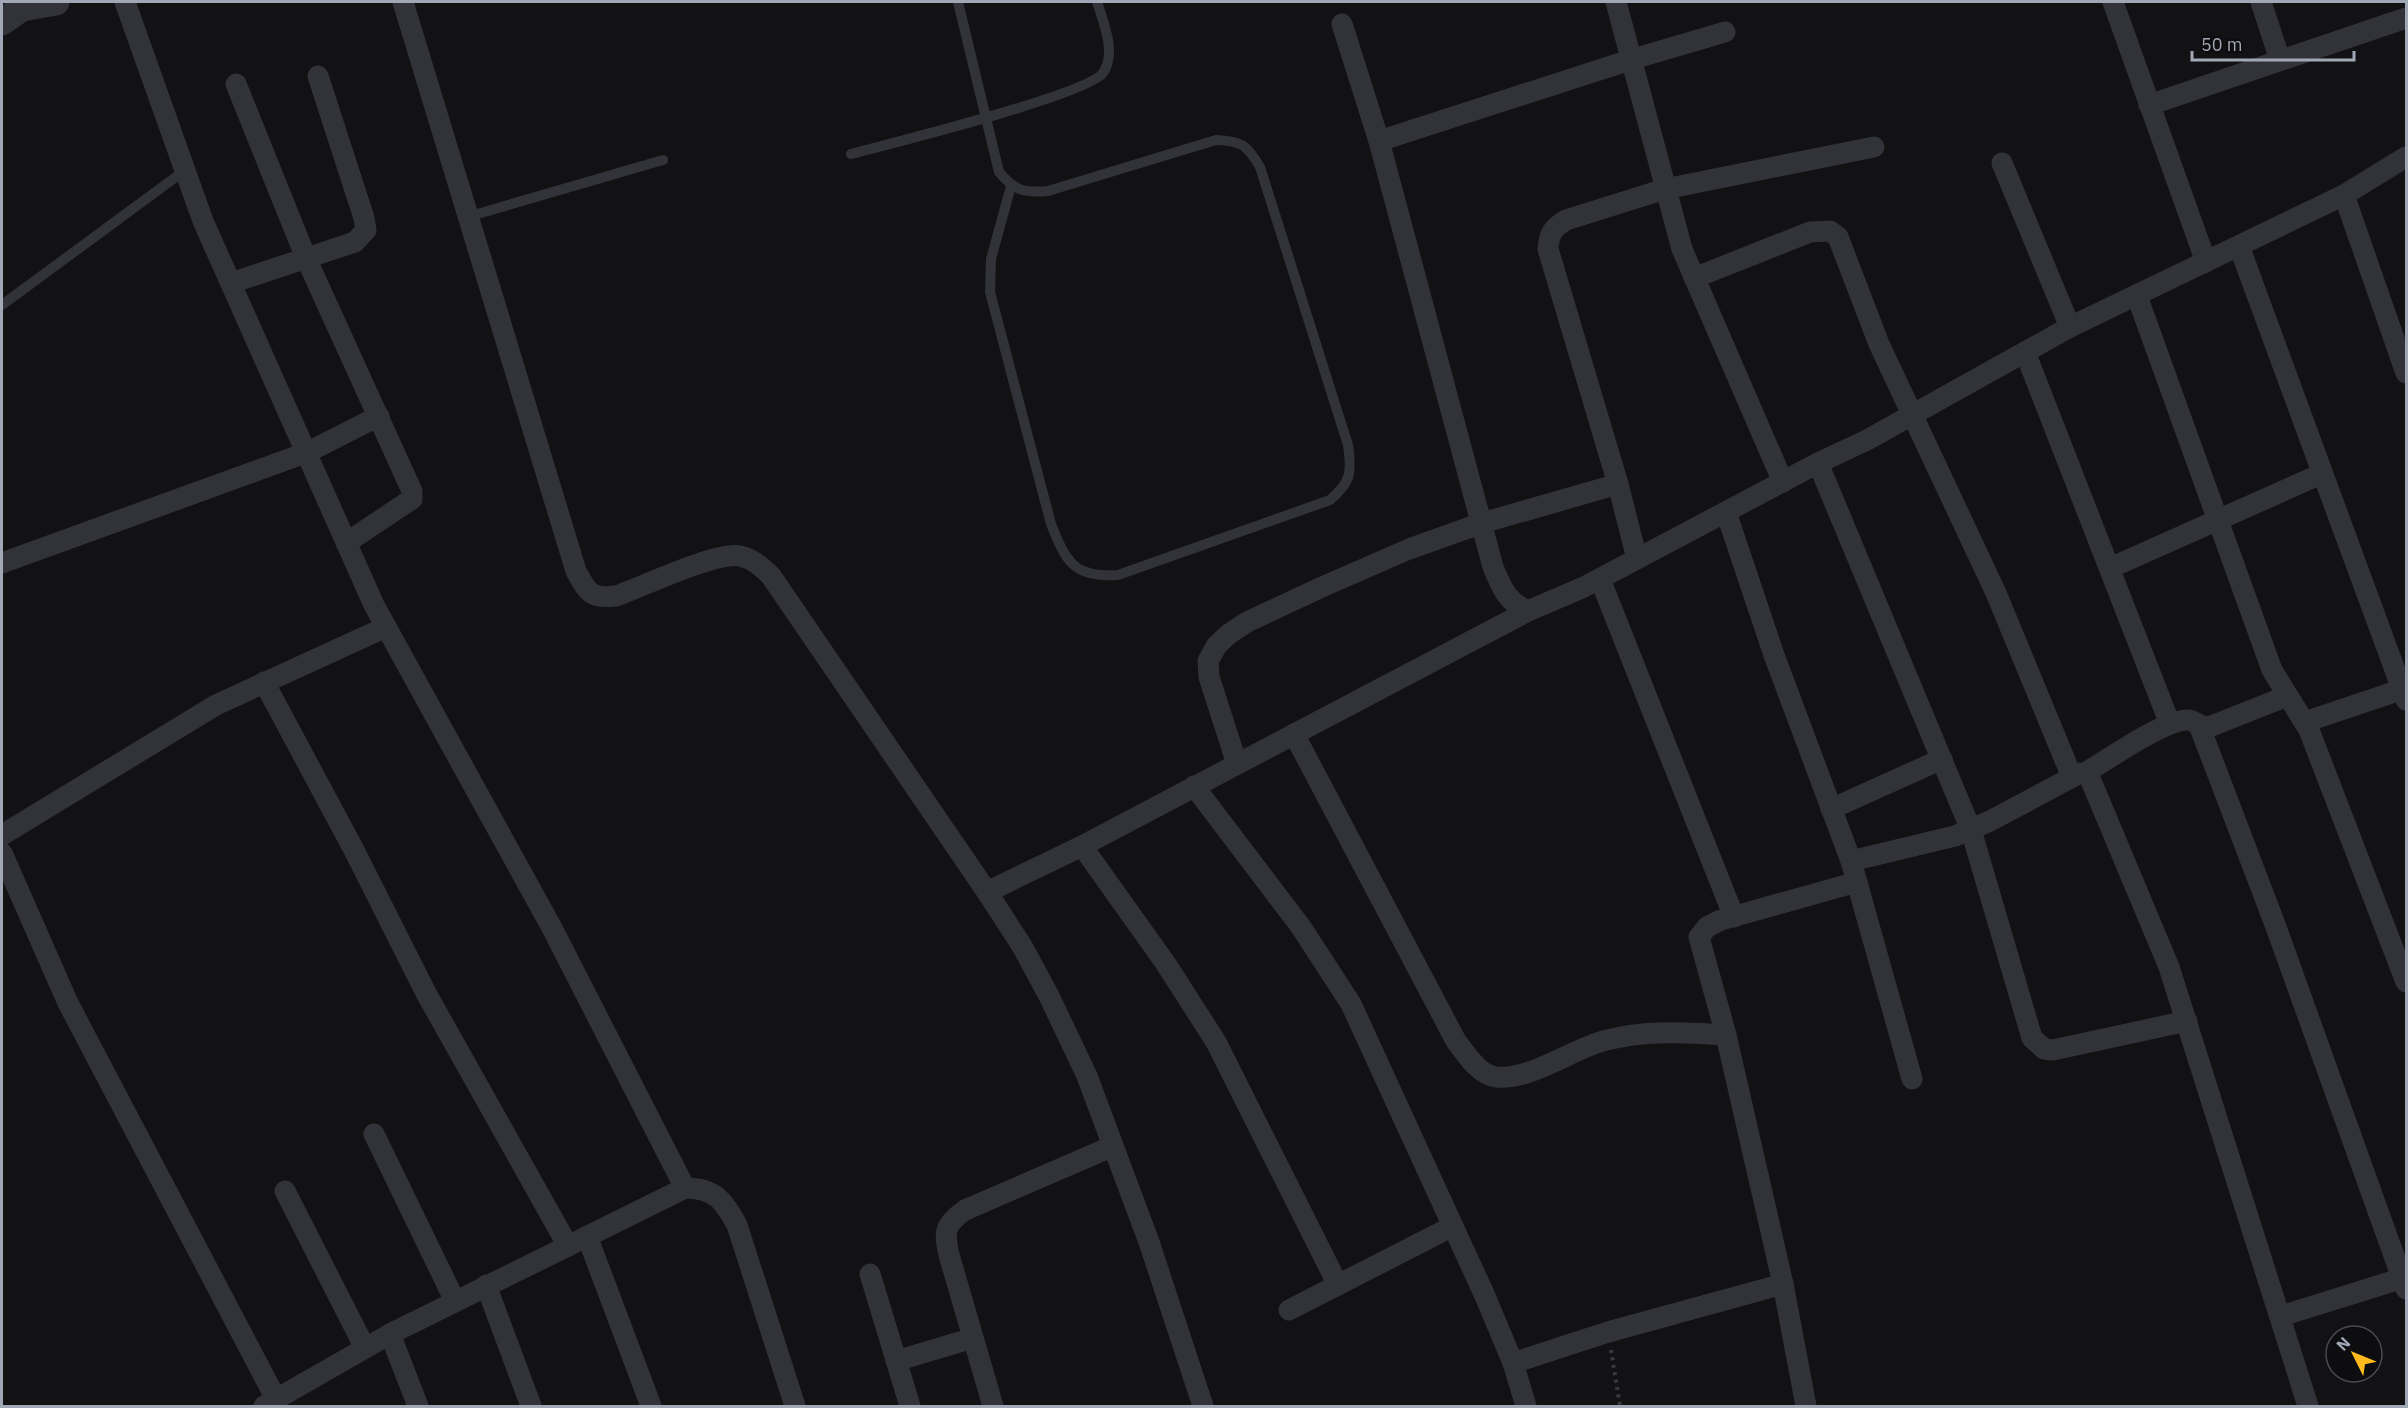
<svg xmlns="http://www.w3.org/2000/svg" width="2408" height="1408" viewBox="0 0 2408 1408" font-family="'IBM Plex Sans',sans-serif">
	<style>
		.lines { fill: none; stroke-linecap: round; stroke-linejoin: round }
		.path { stroke: #383a40; stroke-width: 4; stroke-dasharray: 3 4.5; stroke-linecap: butt }
		.service { stroke: #323339; stroke-width: 10 }
		.minor { stroke: #323339; stroke-width: 21 }
		.tertiary { stroke: #323339; stroke-width: 27 }
	</style>
	<rect width="100%" height="100%" fill="#121214"/>
	<g class="lines">
		<path class="path" d="M1611,1350L1620,1406"/>
		<g class="service">
			<path d="M958,2L999,172C1015,191 1024,193 1048,191L1216,140C1242,141 1247,145 1260,167L1348,445C1352,473 1351,482 1330,500L1118,575C1074,578 1066,562 1051,524L990,292L991,259L1011,186"/>
			<path d="M851,154C889,144 1086,95 1103,73C1117,53 1103,21 1097,2"/>
			<path d="M467,217L663,160"/>
			<path d="M2,305L184,171"/>
		</g>
		<g class="minor">
			<path d="M125,2L203,221L374,605L552,928L685,1188"/>
			<path d="M403,2L576,571C588,593 591,599 616,596C642,587 717,551 740,556C753,559 762,567 771,576L987,892L1022,946L1049,996L1087,1076L1149,1242L1203,1406"/>
			<path d="M1616,2L1682,249L1783,482"/>
			<path d="M2113,2L2206,262"/>
			<path d="M2261,2L2280,60"/>
			<path d="M1342,24L1379,141L1493,567C1502,588 1506,601 1528,611L1584,587L1818,463L1867,440L2070,327L2344,195L2406,157"/>
			<path d="M236,84L306,258L412,491V499L346,543"/>
			<path d="M2149,105L2406,18"/>
			<path d="M1379,141L1633,59L1725,32"/>
			<path d="M2002,163L2070,327"/>
			<path d="M2344,195L2406,373"/>
			<path d="M2239,246L2406,700"/>
			<path d="M1694,278L1810,232L1830,231L1838,237L1879,344L1996,593L2072,777"/>
			<path d="M231,283L355,242L366,230L364,218L318,76"/>
			<path d="M2137,296L2272,670L2309,730L2406,982"/>
			<path d="M2025,352L2170,724"/>
			<path d="M1818,463L1971,830L2032,1038L2044,1049L2053,1050L2187,1021"/>
			<path d="M1726,512L1774,655L1851,861L1912,1079"/>
			<path d="M1637,559L1618,484L1548,249C1549,233 1553,228 1566,220L1665,189L1874,147"/>
			<path d="M2,563L308,452L379,416"/>
			<path d="M2110,568L2321,474"/>
			<path d="M1600,579L1734,917"/>
			<path d="M264,682L354,850L426,993L568,1246"/>
			<path d="M2303,719L2308,721L2406,688"/>
			<path d="M2199,725L2276,927L2406,1289"/>
			<path d="M1294,734L1456,1041C1466,1054 1478,1074 1496,1077C1528,1081 1571,1050 1603,1041C1644,1030 1684,1032 1726,1035"/>
			<path d="M1237,764L1209,677L1208,661L1217,645L1229,634L1247,622L1322,587L1409,549L1482,523L1618,484"/>
			<path d="M2085,773C2107,760 2164,720 2187,720C2195,720 2199,727 2209,727L2287,696"/>
			<path d="M1194,786L1301,927L1351,1004L1485,1296L1513,1363L1526,1406"/>
			<path d="M1831,809L1942,759"/>
			<path d="M2,835L216,705L386,627"/>
			<path d="M1082,846L1166,964L1216,1042L1338,1285"/>
			<path d="M2,853L68,1003L276,1399"/>
			<path d="M1851,861L1955,836L1990,821L2080,773L2089,776L2169,967L2308,1406"/>
			<path d="M987,892L1082,846L1528,611"/>
			<path d="M374,1134L455,1301"/>
			<path d="M285,1191L365,1348"/>
			<path d="M587,1236L651,1406"/>
			<path d="M870,1274L910,1406"/>
			<path d="M486,1285L531,1406"/>
			<path d="M1289,1310L1453,1226"/>
			<path d="M2281,1316L2406,1277"/>
			<path d="M390,1334L418,1406"/>
			<path d="M896,1361L973,1338"/>
			<path d="M1513,1363L1608,1332L1783,1284"/>
			<path d="M264,1406L390,1334L685,1188C715,1188 723,1200 737,1225L795,1406"/>
			<path d="M993,1406L949,1255C944,1231 944,1225 965,1210L1113,1146"/>
			<path d="M1806,1406L1783,1284L1726,1035L1699,937L1707,927L1721,920L1857,882"/>
		</g>
		<path class="tertiary" d="M2,22L22,8L56,2"/>
	</g>
	<rect width="2408" height="1408" fill="none" stroke="#a2a7b6" stroke-width="6"/>
	<g transform="translate(2354 1354) rotate(313)"><circle r="28" fill="#0d0d0f" stroke="#494b52" stroke-width="1.5"/>
	<path d="M0-4.5L10 22L0 15L-10 22Z" fill="#ffbb1e"/>
	<text y="-9" font-size="16" font-weight="bold" text-anchor="middle" fill="#a2a7b6">N</text>
	</g>
	<path d="M2192 51v9h162v-9" fill="none" stroke="#a2a7b6" stroke-width="3"/>
	<text x="2201" y="51" font-size="18" fill="#a2a7b6" stroke="#0d0d0f" stroke-width="4.5" paint-order="stroke">50 m</text>
</svg>
